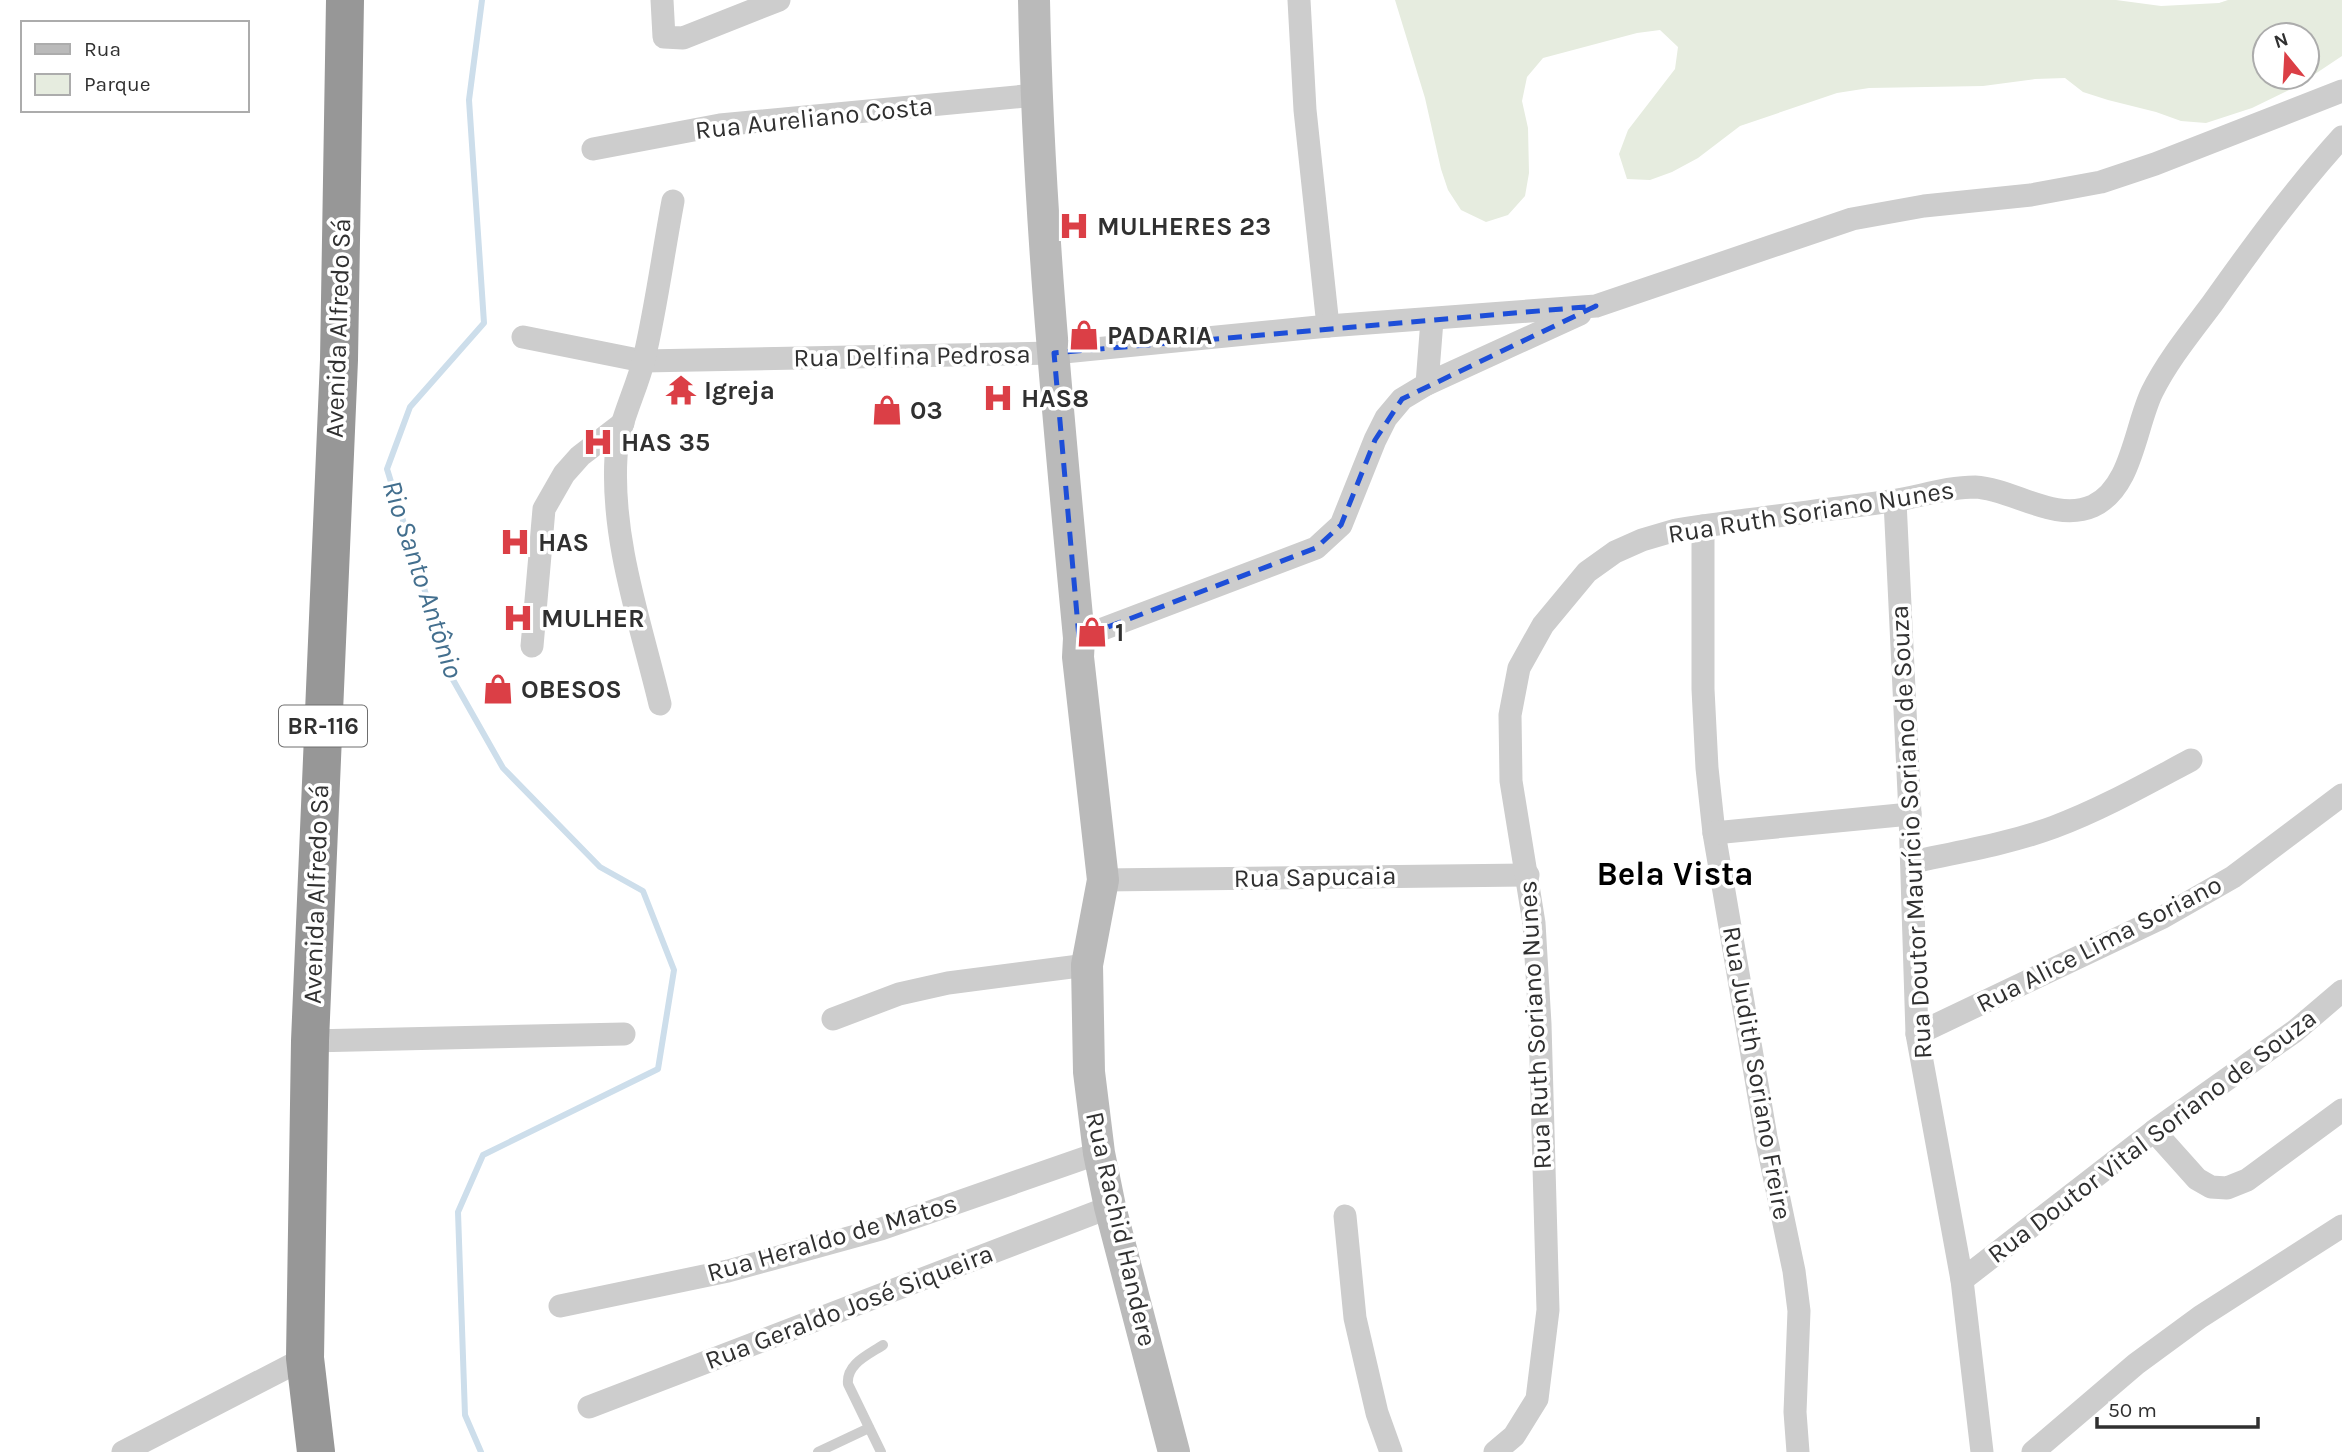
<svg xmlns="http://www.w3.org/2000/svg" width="2342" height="1452" viewBox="0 0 2342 1452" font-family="Karla,sans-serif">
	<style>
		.green { fill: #e6ecdf; fill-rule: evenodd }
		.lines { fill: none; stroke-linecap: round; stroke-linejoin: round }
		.stream { stroke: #cddeeb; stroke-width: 6 }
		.lane { stroke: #cdcdcd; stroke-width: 10 }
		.street { stroke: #cdcdcd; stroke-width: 23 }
		.secondary { stroke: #bababa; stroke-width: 32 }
		.highway { stroke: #979797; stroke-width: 38 }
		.marked { fill: none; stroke: #1d4ed8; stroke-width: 5; stroke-dasharray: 14 9; stroke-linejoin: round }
		.labels { text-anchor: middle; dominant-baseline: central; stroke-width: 7; stroke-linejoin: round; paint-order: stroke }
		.shield { fill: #fff; stroke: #6e6e6e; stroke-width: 2 }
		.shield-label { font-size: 24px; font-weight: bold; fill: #303030 }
		.street-label { font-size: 26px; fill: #303030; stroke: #fff }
		.poi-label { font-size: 26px; font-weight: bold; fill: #303030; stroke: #fff; text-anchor: start }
		.water-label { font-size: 28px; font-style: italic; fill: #436f8e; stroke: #fff }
		.district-label { font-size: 33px; font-weight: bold; fill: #000; stroke: #fff }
	</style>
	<rect width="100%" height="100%" fill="#fff"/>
	<path class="green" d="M1395,0H2116L2161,6L2219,3L2228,0H2342V56L2297,86L2252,108L2206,123L2181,121L2156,112L2108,100L2083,92L2065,78L2035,79L1983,86L1869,88L1837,93L1740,126L1698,158L1672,172L1650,180L1627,179L1619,154L1628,130L1675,69L1678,47L1660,30L1637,33L1543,58L1527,77L1522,101L1528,128L1529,173L1525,196L1508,215L1486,222L1461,210L1448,190L1441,169L1425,98ZM2265,35H2307V77H2265Z"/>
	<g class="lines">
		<path class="stream" d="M481,1452L465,1415L458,1212L483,1155L658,1069L674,970L643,891L600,867L503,768L452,678L387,469L410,407L484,323L469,100L482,0"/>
		<g class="lane">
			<path d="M818,1452L869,1428"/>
			<path d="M881,1452L848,1384C846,1364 868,1355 883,1345"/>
		</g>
		<g class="street">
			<path d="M662,0L664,37L683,38L779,0"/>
			<path d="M1299,0L1305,110L1328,326"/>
			<path d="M593,149L720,125L1036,95"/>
			<path d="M523,337L643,361L1054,353L1328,326L1596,306L1852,219L1924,206L2031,195L2101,182L2155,164L2342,91"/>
			<path d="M1427,384L1580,314"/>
			<path d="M1895,501L1910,814L1917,1034L1962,1280L1982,1452"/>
			<path d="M1703,526V689L1707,768L1714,833L1766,1137L1794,1271L1799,1311L1795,1412L1798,1452"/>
			<path d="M1079,638L1316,548L1341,525L1375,440L1386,418L1402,399L1427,384L1432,320"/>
			<path d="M532,646L544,509L564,474L580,456L623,423"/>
			<path d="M660,704C641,624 611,541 616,457C618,423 636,392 644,359C656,308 663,254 673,201"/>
			<path d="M1714,833L1910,814"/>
			<path d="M1912,862C1959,852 2008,844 2054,827C2102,809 2146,784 2191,760"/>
			<path d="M1103,880L1528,875"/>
			<path d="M833,1019L899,994L948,983L1087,965"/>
			<path d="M1917,1034L2163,917L2233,877L2342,795"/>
			<path d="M310,1041L624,1034"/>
			<path d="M2154,1131L2197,1179L2211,1187L2227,1188L2247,1180L2342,1110"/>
			<path d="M1345,1216L1355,1318L1377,1413L1391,1452"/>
			<path d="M1962,1280L2154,1131L2295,1031L2342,991"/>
			<path d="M560,1306L728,1271L881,1229L1099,1153"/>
			<path d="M589,1407L1110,1207"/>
			<path d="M123,1452L305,1358"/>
			<path d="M1495,1452L1514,1436L1537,1399L1548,1310L1540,1024L1534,923L1511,781L1510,715L1519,668L1543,625L1587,572L1615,552L1642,540L1676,530C1747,519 1819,511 1891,501C1919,497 1946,487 1975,487C2013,489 2055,523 2093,506C2132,488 2135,427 2152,392C2168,360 2191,332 2212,304C2253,246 2294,190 2342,137"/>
			<path d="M2033,1452L2136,1364L2200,1317L2342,1226"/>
		</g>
		<path class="secondary" d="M1034,0C1038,213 1059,426 1079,638L1078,657L1103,880L1087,965L1089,1072L1099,1153L1110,1207L1174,1452"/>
		<path class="highway" d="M316,1452L305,1358L310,1041L339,360L345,0"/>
	</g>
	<path class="marked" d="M1596,306L1402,399L1375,440L1341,525L1316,548L1079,638L1054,353Z"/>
	<defs>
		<g id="hospital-bare" transform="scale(2.415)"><path d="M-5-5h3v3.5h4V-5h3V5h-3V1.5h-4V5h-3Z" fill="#db3f46" stroke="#fff" stroke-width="2.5" paint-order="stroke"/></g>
		<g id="shop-bare" transform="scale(2.415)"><path d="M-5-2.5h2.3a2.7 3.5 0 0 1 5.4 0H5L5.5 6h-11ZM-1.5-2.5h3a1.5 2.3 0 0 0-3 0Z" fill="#db3f46" stroke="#fff" stroke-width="2.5" paint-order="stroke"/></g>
		<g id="temple-bare" transform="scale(2.415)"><path d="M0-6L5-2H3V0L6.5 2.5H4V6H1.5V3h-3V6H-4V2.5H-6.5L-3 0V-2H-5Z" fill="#db3f46" stroke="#fff" stroke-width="2.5" paint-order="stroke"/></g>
	</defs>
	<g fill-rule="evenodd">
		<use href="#hospital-bare" x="1074" y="226"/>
		<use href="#shop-bare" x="1084" y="335"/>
		<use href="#temple-bare" x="681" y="390"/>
		<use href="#hospital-bare" x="998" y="398"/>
		<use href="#shop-bare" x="887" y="410"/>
		<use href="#hospital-bare" x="598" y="442"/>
		<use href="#hospital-bare" x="515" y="542"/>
		<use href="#hospital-bare" x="518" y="618"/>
		<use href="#shop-bare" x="1092" y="632"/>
		<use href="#shop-bare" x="498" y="689"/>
	</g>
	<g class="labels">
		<rect class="shield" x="279" y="705.5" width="88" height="41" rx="5"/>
		<g class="shield-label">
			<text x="323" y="726">BR-116</text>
		</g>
		<g class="street-label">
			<text transform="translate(814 118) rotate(-6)">Rua Aureliano Costa</text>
			<text transform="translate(338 328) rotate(-88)">Avenida Alfredo Sá</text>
			<text transform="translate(912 356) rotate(-1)">Rua Delfina Pedrosa</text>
			<text transform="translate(1811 512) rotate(-9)">Rua Ruth Soriano Nunes</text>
			<text transform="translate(1911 832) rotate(-93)">Rua Doutor Maurício Soriano de Souza</text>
			<text transform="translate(1315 877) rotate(-1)">Rua Sapucaia</text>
			<text transform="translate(316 894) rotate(-88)">Avenida Alfredo Sá</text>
			<text transform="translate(2099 944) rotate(-27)">Rua Alice Lima Soriano</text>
			<text transform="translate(1535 1025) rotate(-93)">Rua Ruth Soriano Nunes</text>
			<text transform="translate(1757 1073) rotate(80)">Rua Judith Soriano Freire</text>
			<text transform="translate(2152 1136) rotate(-37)">Rua Doutor Vital Soriano de Souza</text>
			<text transform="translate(1121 1229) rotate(77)">Rua Rachid Handere</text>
			<text transform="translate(832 1238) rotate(-16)">Rua Heraldo de Matos</text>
			<text transform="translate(849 1307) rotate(-21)">Rua Geraldo José Siqueira</text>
		</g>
		<g class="poi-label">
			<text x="1097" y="226">MULHERES 23</text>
			<text x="1107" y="335">PADARIA</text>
			<text x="704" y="390">Igreja</text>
			<text x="1021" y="398">HAS8</text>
			<text x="910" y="410">03</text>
			<text x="621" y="442">HAS 35</text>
			<text x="538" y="542">HAS</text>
			<text x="541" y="618">MULHER</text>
			<text x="1115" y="632">1</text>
			<text x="521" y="689">OBESOS</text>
		</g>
		<g class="water-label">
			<text transform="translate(423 579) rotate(72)">Rio Santo Antônio</text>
		</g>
		<g class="district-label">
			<text x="1675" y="874">Bela Vista</text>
		</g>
	</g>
	<rect x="21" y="21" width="228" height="91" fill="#ffffff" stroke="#acacac" stroke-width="2"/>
	<rect x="35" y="44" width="35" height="10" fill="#bababa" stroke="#acacac" stroke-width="2"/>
	<text x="84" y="56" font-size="21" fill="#303030">Rua</text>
	<rect x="35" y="74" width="35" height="21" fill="#e6ecdf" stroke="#acacac" stroke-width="2"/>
	<text x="84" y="91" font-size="21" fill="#303030">Parque</text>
	<g transform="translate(2286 56) rotate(342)"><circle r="33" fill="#ffffff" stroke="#acacac" stroke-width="2"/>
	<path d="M0-5L12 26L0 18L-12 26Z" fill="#db3f46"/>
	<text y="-10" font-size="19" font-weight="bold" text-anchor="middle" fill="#303030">N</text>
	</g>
	<path d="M2097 1417v10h161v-10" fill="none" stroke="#303030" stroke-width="3.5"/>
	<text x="2108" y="1417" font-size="21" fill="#303030" stroke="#ffffff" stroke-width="5" paint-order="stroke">50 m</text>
</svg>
